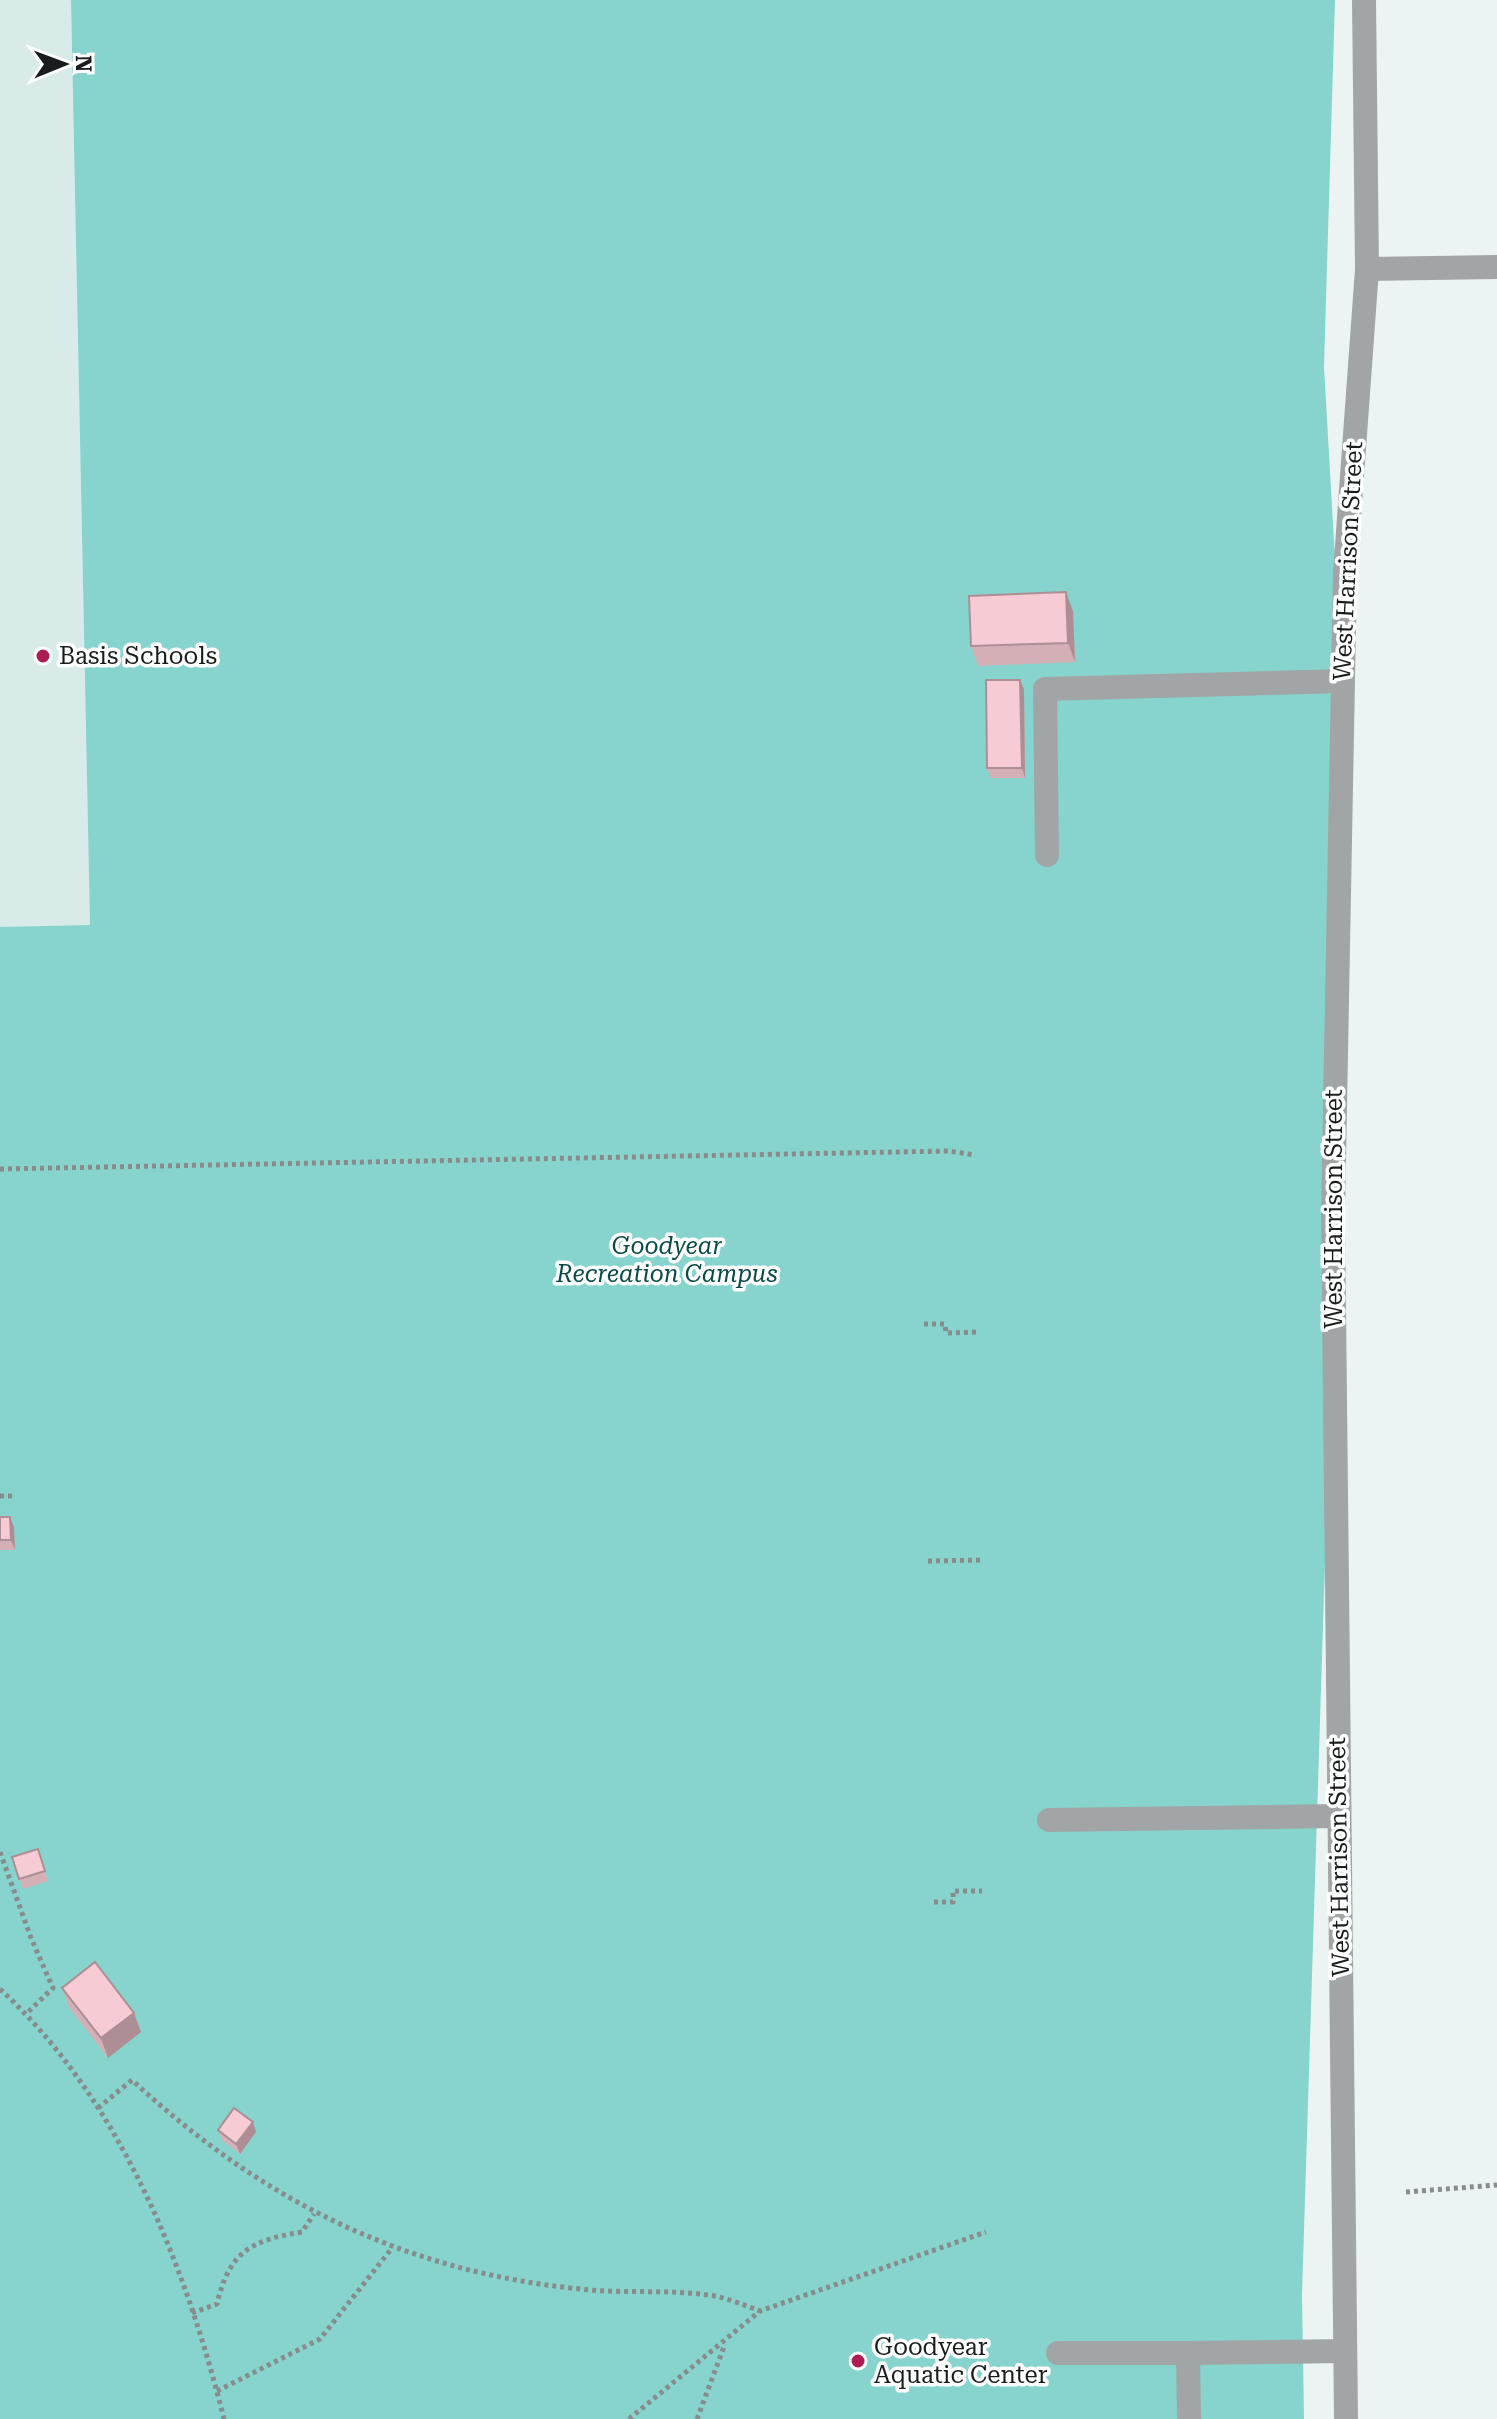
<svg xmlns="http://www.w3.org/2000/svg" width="1497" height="2419" viewBox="0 0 1497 2419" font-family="'Roboto Serif',serif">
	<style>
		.built { fill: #d9ebe9 }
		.green { fill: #86d4cd }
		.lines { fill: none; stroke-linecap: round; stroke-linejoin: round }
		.path { stroke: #878c8c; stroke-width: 5; stroke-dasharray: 4 4; stroke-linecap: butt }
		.minor { stroke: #a1a5a5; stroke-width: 24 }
		.wall { fill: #d4afb5 }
		.shaded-wall { fill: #ac8e94 }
		.building { fill: #f6cbd3; stroke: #ac8e94; stroke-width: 2 }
		.poi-dot { fill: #ad1c52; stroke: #fff; stroke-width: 3 }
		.labels { text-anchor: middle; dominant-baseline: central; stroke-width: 7; stroke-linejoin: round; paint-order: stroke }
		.street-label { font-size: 24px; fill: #191c1c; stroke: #fff }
		.poi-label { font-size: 24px; fill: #191c1c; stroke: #fff; text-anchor: start }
		.park-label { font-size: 24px; font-style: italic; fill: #0a4b48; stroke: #fff }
	</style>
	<rect width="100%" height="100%" fill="#ecf4f3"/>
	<path class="built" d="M0,0H71L90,926L0,927Z"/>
	<path class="green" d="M71,0H1335L1324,367L1342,681L1333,1307L1302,2294L1304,2419H0V927L90,925Z"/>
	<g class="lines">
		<g class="path">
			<path d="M0,1169L948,1151L975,1155"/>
			<path d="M924,1324H945L946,1333L978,1332"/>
			<path d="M0,1496H15"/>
			<path d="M928,1561L983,1560"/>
			<path d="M0,1852L31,1938L53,1988L27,2013"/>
			<path d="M934,1902H953V1891H982"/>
			<path d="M0,1989C120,2100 185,2263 224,2419"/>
			<path d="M98,2108L132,2080C263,2201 402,2271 580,2289C623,2294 666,2289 708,2295C725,2297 744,2305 760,2311"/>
			<path d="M1406,2192L1497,2185"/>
			<path d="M192,2313L217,2304C229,2252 251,2240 302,2232L314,2214"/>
			<path d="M217,2391L320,2339L392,2248"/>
			<path d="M629,2419L760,2311L986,2232"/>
			<path d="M697,2419L725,2344"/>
		</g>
		<g class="minor">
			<path d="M1367,269L1497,267"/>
			<path d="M1047,855L1045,689L1342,681"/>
			<path d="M1049,1820L1339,1816"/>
			<path d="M1058,2353H1188"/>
			<path d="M1189,2419L1188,2353L1345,2351"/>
			<path d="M1346,2419L1333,1214L1345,573L1367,269L1364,0"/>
		</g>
	</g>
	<g class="wall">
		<path d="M1073,611L1075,662L978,666L971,646Z"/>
		<path d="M1020,680L1024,689L1025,778H991L987,768Z"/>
		<path d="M0,1517L14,1527L15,1550H0Z"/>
		<path d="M38,1849L48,1881L23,1889L12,1857Z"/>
		<path d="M62,1988L134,2013L141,2032L108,2058L69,2007Z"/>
		<path d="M253,2122L256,2132L240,2154L222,2140L218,2130Z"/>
	</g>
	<g class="shaded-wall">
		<path d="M1066,592L1073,611L1075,662L1068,643Z"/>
		<path d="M1020,680L1024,689L1025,778L1022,768Z"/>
		<path d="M10,1517L14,1527L15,1550L11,1540Z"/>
		<path d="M134,2013L141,2032L108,2058L101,2038Z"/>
		<path d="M253,2122L256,2132L240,2154L236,2144Z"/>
	</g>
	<g class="building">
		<path d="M1066,592L1068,643L971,646L969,596Z"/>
		<path d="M986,680H1020L1022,768H987Z"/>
		<path d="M0,1517H10L11,1540H0Z"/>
		<path d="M38,1849L45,1871L19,1879L12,1857Z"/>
		<path d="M95,1962L134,2013L101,2038L62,1988Z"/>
		<path d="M234,2108L253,2122L236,2144L218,2130Z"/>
	</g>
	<g class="poi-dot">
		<circle cx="43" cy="656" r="8"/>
		<circle cx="858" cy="2361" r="8"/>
	</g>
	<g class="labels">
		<g class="street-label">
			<text transform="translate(1348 561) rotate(-87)">West Harrison Street</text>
			<text transform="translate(1334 1209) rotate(-90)">West Harrison Street</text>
			<text transform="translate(1339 1857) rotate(-91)">West Harrison Street</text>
		</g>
		<g class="poi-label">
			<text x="59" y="656">Basis Schools</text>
			<text x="874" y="2347">Goodyear<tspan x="874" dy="28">Aquatic Center</tspan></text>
		</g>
		<g class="park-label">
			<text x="667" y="1246">Goodyear<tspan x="667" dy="28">Recreation Campus</tspan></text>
		</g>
	</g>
	<g transform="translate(64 64) rotate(89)" stroke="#ffffff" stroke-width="6" paint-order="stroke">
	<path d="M0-6L14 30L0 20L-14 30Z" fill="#191c1c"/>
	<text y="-12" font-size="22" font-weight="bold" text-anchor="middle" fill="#191c1c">N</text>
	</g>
</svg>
